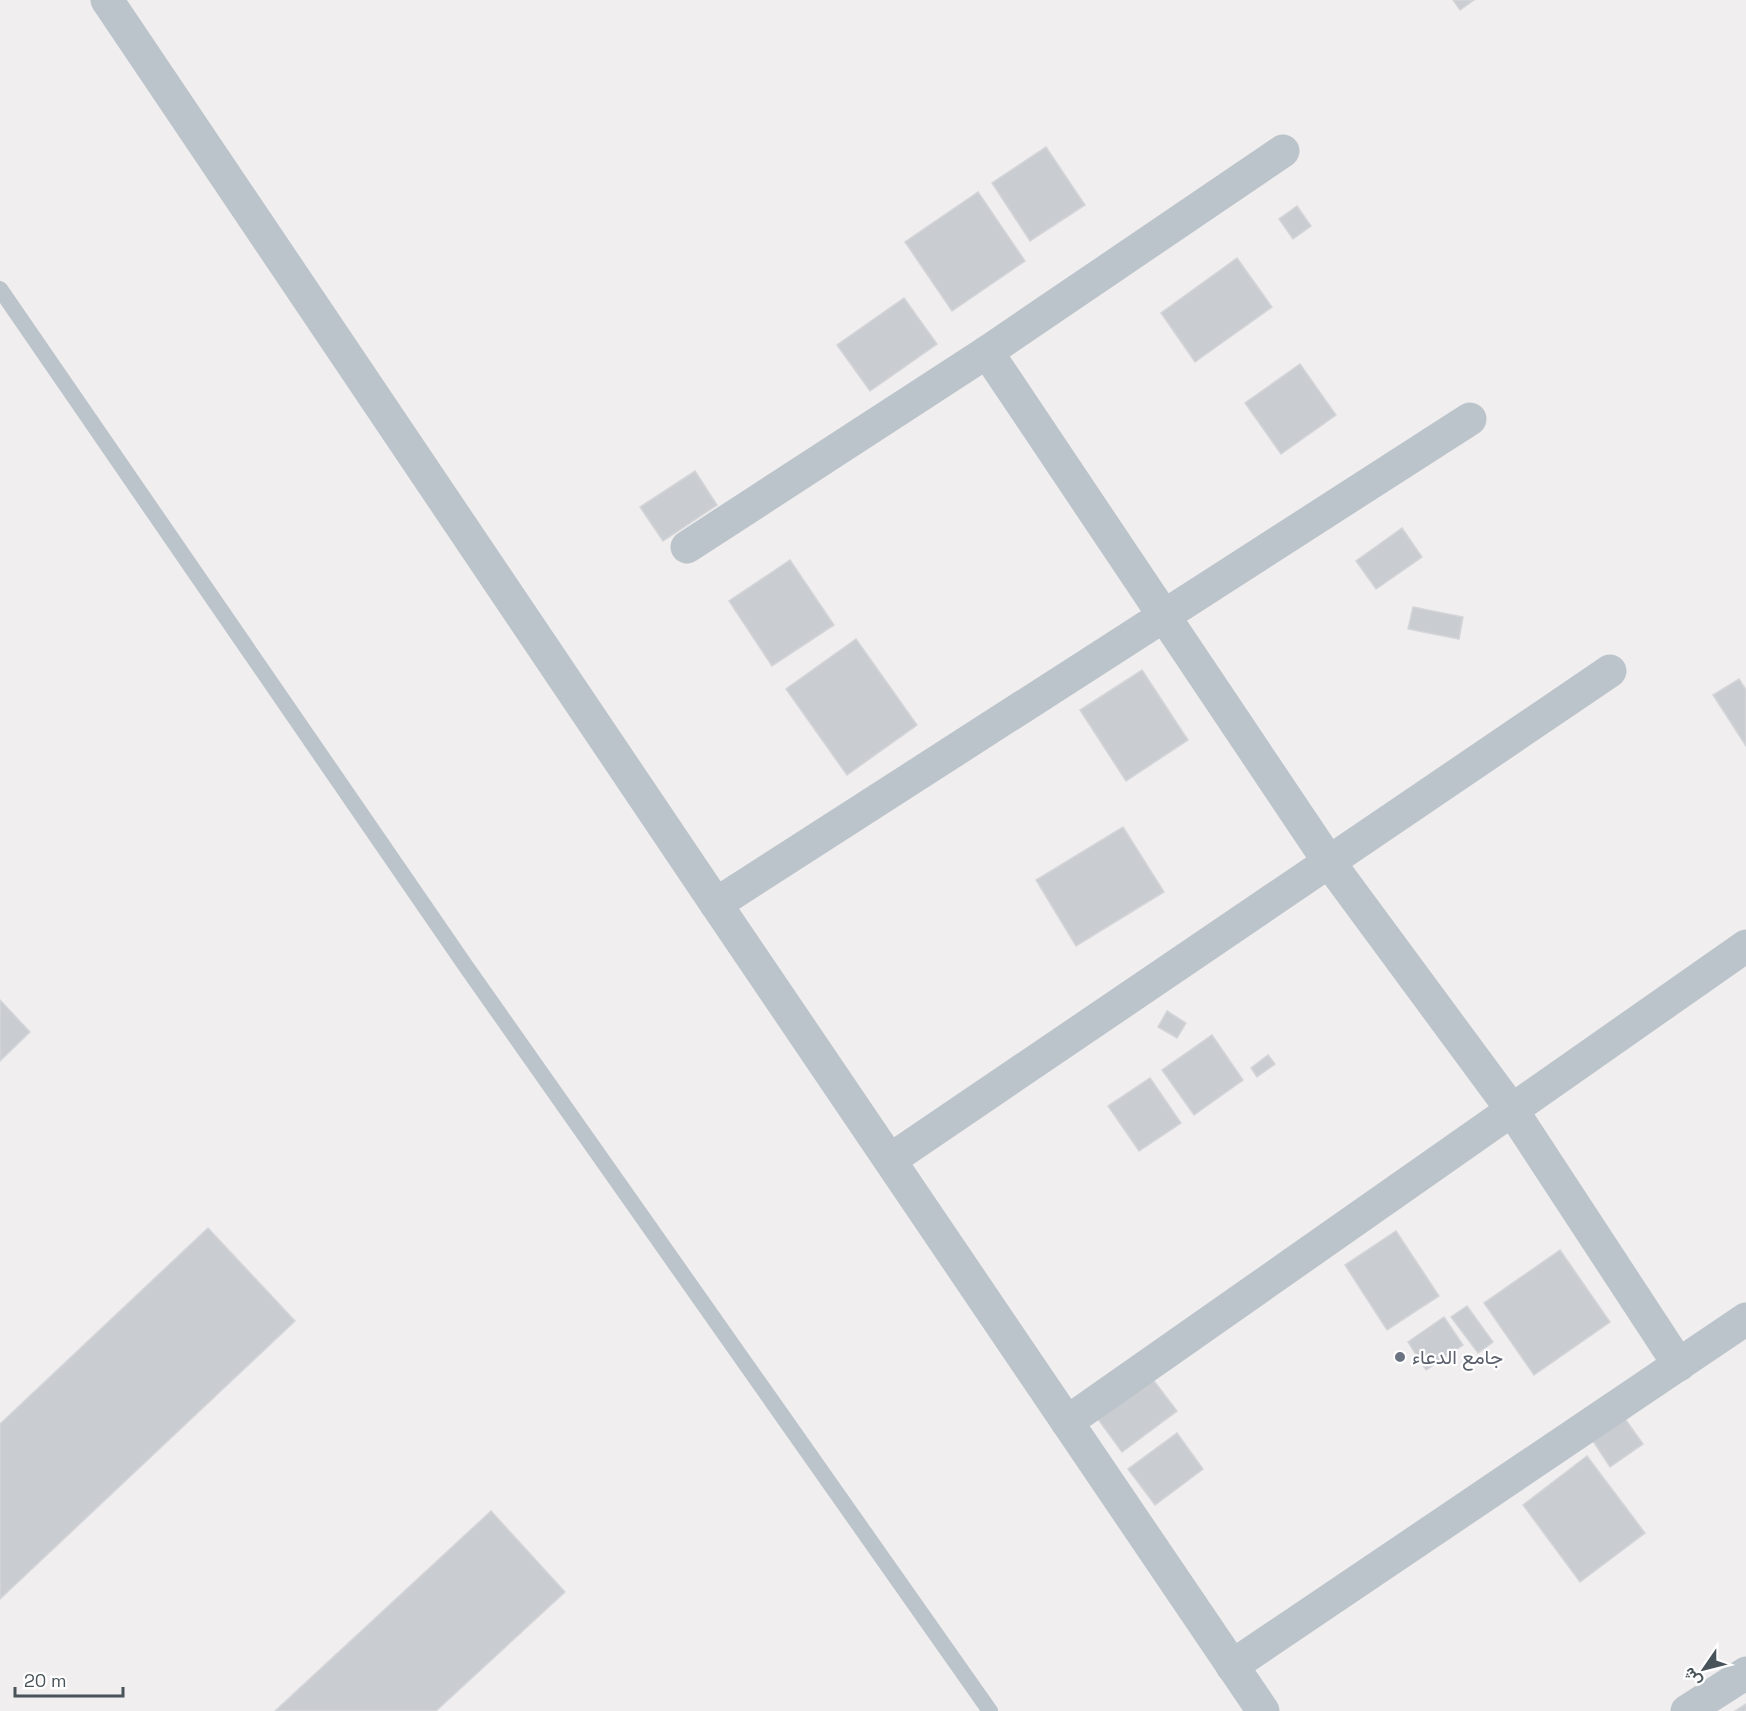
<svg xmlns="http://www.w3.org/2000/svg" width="1746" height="1711" viewBox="0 0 1746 1711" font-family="'Space Grotesk',Vazirmatn,sans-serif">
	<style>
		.building { fill: #c9ccd0; stroke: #d3d5d9; stroke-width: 1.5 }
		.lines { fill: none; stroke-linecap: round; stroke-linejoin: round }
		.service { stroke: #bbc4ca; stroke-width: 16 }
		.minor { stroke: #bbc4ca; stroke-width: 33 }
		.worship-dot { fill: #6b7280; stroke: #fff; stroke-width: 2 }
		.labels { text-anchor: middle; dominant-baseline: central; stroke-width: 4.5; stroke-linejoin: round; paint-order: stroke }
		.worship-label { font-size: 20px; fill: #5b616d; stroke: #fff; text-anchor: start }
	</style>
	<rect width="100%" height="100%" fill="#f1eeef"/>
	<g class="building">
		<path d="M1453,0H1474L1460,10Z"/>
		<path d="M1046,147L1085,205L1030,241L992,183Z"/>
		<path d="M978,192L1025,261L952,311L905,242Z"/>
		<path d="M1297,206L1311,226L1293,239L1279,219Z"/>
		<path d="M1237,258L1272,307L1195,362L1161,313Z"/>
		<path d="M904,298L937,344L870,391L837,345Z"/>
		<path d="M1300,364L1336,415L1281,454L1245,403Z"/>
		<path d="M695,471L717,505L663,541L640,507Z"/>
		<path d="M1402,528L1422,557L1376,589L1356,561Z"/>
		<path d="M790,560L834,625L772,666L729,601Z"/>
		<path d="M1413,607L1463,617L1459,639L1408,629Z"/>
		<path d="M856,639L917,725L847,775L786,689Z"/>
		<path d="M1142,670L1188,740L1126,781L1080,710Z"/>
		<path d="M1739,679L1746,690V746L1713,695Z"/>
		<path d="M1123,827L1164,892L1076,946L1036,880Z"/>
		<path d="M0,1000L30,1032L0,1061Z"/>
		<path d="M1167,1011L1186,1023L1177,1038L1158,1027Z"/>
		<path d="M1212,1035L1243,1080L1194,1115L1162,1070Z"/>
		<path d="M1268,1055L1275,1064L1257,1077L1251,1068Z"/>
		<path d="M1150,1078L1181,1123L1139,1151L1108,1106Z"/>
		<path d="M208,1228L295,1321L0,1599V1424Z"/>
		<path d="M1396,1231L1439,1296L1387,1330L1345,1265Z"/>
		<path d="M1560,1250L1610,1322L1534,1375L1484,1303Z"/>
		<path d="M1467,1306L1493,1342L1478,1353L1451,1317Z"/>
		<path d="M1444,1317L1463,1345L1426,1370L1408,1342Z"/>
		<path d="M1135,1356L1177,1411L1122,1452L1081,1396Z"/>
		<path d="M1623,1416L1643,1444L1610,1467L1591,1438Z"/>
		<path d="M1177,1433L1203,1469L1155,1505L1128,1469Z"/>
		<path d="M1587,1456L1645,1533L1580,1582L1523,1505Z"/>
		<path d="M491,1511L565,1592L436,1711H275Z"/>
		<path d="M1746,1704V1711H1735Z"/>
	</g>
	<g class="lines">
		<path class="service" d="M0,289L465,965L990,1711"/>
		<g class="minor">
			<path d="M107,0L716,904L1263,1711"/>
			<path d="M987,352L1329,862L1512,1110L1679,1365"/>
			<path d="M687,547L987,352L1283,151"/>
			<path d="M716,904L1470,419"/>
			<path d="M890,1160L1610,671"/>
			<path d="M1067,1422L1746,946"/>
			<path d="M1232,1666L1746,1319"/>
			<path d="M1687,1711L1746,1673"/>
		</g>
	</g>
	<circle class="worship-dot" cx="1400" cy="1357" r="6"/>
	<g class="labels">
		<g class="worship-label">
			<text x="1412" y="1357">جامع الدعاء</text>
		</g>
	</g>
	<g transform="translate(1704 1669) rotate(235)" stroke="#ffffff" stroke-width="4.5" paint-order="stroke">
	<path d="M0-4.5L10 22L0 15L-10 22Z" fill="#48535a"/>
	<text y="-9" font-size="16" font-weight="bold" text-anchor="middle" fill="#48535a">ش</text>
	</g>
	<path d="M15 1687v9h108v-9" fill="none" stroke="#48535a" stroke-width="3"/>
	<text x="24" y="1687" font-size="18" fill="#48535a" stroke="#ffffff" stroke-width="4.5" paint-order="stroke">20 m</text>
</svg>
